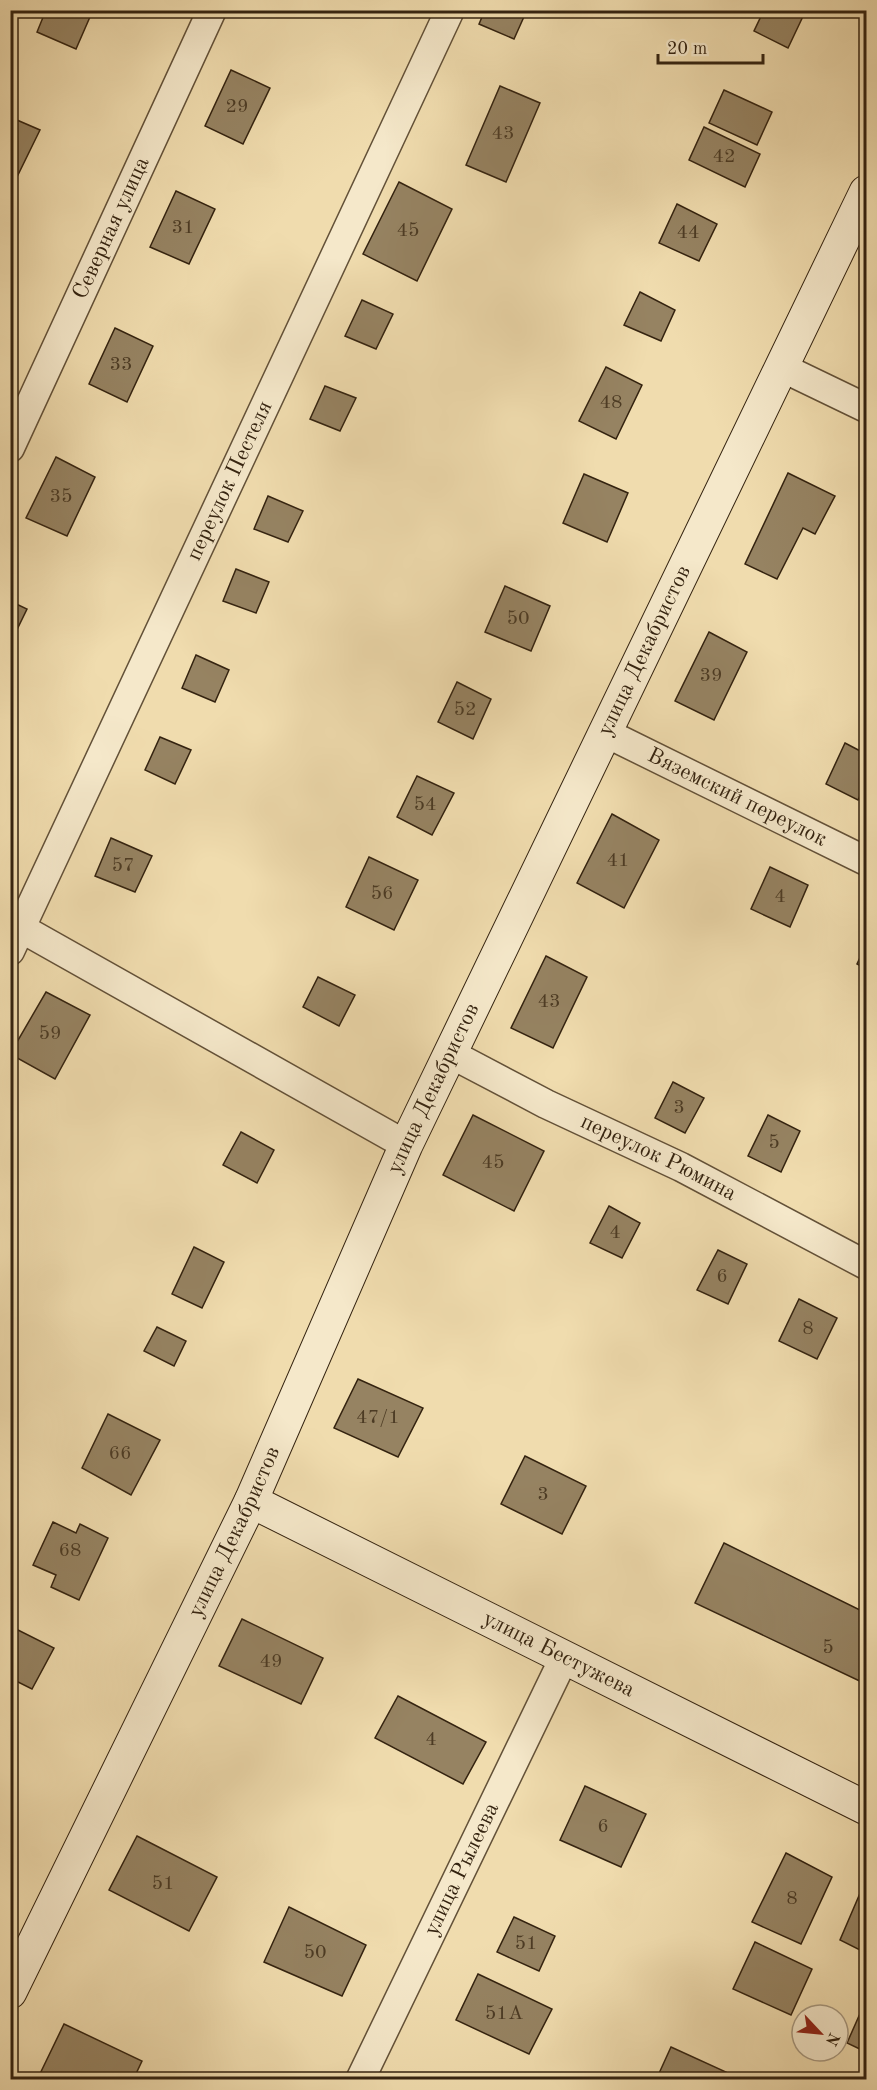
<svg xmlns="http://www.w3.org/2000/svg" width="877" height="2090" viewBox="0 0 877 2090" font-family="'Old Standard TT',serif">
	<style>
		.building { fill: #968362; stroke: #342310; stroke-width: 1.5 }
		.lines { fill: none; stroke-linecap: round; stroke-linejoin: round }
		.street-casing { stroke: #635138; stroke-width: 31 }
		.secondary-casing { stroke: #342310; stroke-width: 35 }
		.street { stroke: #f5e8ca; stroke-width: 28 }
		.secondary { stroke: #f5e8ca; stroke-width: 33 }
		.labels { text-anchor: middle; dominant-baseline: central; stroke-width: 4.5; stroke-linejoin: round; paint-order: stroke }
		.number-label { font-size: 20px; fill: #4c3b24 }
		.street-label { font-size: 22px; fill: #342310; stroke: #f5e8ca }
	</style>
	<rect width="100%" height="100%" fill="#f0dcae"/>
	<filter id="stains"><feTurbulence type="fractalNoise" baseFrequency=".00333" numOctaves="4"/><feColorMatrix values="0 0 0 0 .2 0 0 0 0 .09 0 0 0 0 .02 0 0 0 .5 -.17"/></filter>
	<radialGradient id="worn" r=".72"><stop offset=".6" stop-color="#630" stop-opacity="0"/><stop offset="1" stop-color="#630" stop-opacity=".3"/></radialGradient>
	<g class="building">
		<path d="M46,10H93L76,49L37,32Z"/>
		<path d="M485,10H527L514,39L479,24Z"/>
		<path d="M764,10H806L788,48L754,31Z"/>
		<path d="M231,70L270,88L243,144L205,126Z"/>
		<path d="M500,86L540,103L506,182L466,165Z"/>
		<path d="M724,90L772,112L757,145L709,123Z"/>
		<path d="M10,117L40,130L13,185L10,184Z"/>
		<path d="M704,127L760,154L745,187L689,160Z"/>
		<path d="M399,182L452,209L417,281L363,254Z"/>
		<path d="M176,191L215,209L189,264L150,247Z"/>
		<path d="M677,204L717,224L699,261L659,243Z"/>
		<path d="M640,292L675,310L661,341L624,325Z"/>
		<path d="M362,300L393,314L376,349L345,336Z"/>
		<path d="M115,328L153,346L127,402L89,384Z"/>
		<path d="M606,367L642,385L616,439L579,421Z"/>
		<path d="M325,386L356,398L340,431L310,419Z"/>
		<path d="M56,457L95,477L67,536L26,518Z"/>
		<path d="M788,473L835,496L815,534L803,528L777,579L745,564Z"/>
		<path d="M584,474L628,493L607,542L563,523Z"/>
		<path d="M268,496L303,511L288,542L254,529Z"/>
		<path d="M236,569L269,582L256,613L223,601Z"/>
		<path d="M505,586L550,606L531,651L485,632Z"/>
		<path d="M10,601L27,609L10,644Z"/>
		<path d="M709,632L747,652L714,720L675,701Z"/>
		<path d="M196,655L229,670L215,702L182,688Z"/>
		<path d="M457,682L491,699L473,739L438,722Z"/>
		<path d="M160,737L191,750L175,784L145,770Z"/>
		<path d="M845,743L866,754V783L858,800L826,784Z"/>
		<path d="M417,776L454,793L432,835L397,817Z"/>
		<path d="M612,814L659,840L624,908L577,883Z"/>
		<path d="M111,838L152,856L135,892L95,876Z"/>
		<path d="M369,857L418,880L394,930L346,907Z"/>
		<path d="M770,867L808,885L790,927L751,909Z"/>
		<path d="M866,945V969L857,964Z"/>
		<path d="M546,956L587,977L553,1048L511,1028Z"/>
		<path d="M318,977L355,995L339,1026L303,1007Z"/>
		<path d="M46,992L90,1015L55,1079L10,1054Z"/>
		<path d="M673,1082L704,1098L685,1133L655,1118Z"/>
		<path d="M473,1115L544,1151L514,1211L443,1175Z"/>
		<path d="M768,1115L800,1131L781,1172L748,1156Z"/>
		<path d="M10,1123L17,1126L10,1140Z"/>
		<path d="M241,1132L274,1150L257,1183L223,1165Z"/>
		<path d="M609,1206L640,1223L622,1258L590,1243Z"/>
		<path d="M194,1247L224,1262L202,1308L172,1294Z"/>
		<path d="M718,1250L747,1264L728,1304L697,1290Z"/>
		<path d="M799,1299L837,1318L817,1359L779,1341Z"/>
		<path d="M157,1327L186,1341L174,1366L144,1351Z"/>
		<path d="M358,1379L423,1408L398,1457L334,1428Z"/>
		<path d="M108,1414L160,1440L131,1495L82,1468Z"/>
		<path d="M525,1456L586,1486L562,1534L501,1504Z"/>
		<path d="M53,1522L76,1533L80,1524L108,1538L79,1600L51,1587L56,1575L33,1565Z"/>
		<path d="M724,1543L866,1613V1684L695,1603Z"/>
		<path d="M242,1619L323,1658L301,1704L219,1666Z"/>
		<path d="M10,1626L54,1648L32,1689L10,1678Z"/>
		<path d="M398,1696L486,1742L463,1784L375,1738Z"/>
		<path d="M585,1786L646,1814L621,1867L560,1840Z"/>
		<path d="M137,1836L217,1877L189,1931L109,1890Z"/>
		<path d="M786,1853L832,1877L801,1944L752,1922Z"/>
		<path d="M864,1884L866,1885V1953L840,1940Z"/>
		<path d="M289,1907L366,1945L342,1996L264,1962Z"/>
		<path d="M514,1917L555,1936L539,1971L497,1952Z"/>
		<path d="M755,1942L812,1969L791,2015L733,1989Z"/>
		<path d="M478,1974L552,2009L529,2054L456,2020Z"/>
		<path d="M866,2000V2052L847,2043Z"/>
		<path d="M64,2024L142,2061L133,2080H37Z"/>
		<path d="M671,2047L726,2072L722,2080H656Z"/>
	</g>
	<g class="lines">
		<g class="street-casing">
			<g id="street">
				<path d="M783,368L866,408"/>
				<path id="s1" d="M10,448L212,10"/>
				<path id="s2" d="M606,733L866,861"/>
				<path d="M10,922L406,1145"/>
				<path id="s3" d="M10,951L450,10"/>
				<path id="s4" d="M451,1054L546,1104L681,1167L866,1265"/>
				<path id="s5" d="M360,2080L564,1658"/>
			</g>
		</g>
		<g class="secondary-casing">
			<g id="secondary">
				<path id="s6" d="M251,1501L866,1808"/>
				<path id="s7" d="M10,1992L251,1501L406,1145L866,192"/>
			</g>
		</g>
		<use href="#street" class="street"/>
		<use href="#secondary" class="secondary"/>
	</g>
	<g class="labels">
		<g class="number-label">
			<text x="237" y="107">29</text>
			<text x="503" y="134">43</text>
			<text x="724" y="157">42</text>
			<text x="183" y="228">31</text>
			<text x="408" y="231">45</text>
			<text x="688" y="233">44</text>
			<text x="121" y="365">33</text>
			<text x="611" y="403">48</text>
			<text x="61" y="497">35</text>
			<text x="518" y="619">50</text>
			<text x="711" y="676">39</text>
			<text x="465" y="710">52</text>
			<text x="425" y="805">54</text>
			<text x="618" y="861">41</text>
			<text x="123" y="866">57</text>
			<text x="382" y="894">56</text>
			<text x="780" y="897">4</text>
			<text x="549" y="1002">43</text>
			<text x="50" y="1034">59</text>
			<text x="679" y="1108">3</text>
			<text x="774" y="1143">5</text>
			<text x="493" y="1163">45</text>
			<text x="615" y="1233">4</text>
			<text x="722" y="1277">6</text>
			<text x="808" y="1329">8</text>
			<text x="378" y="1418">47/1</text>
			<text x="120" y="1454">66</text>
			<text x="543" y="1495">3</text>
			<text x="70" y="1551">68</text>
			<text x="828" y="1648">5</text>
			<text x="271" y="1662">49</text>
			<text x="431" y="1740">4</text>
			<text x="603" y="1827">6</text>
			<text x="163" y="1884">51</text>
			<text x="792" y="1899">8</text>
			<text x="526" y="1944">51</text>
			<text x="315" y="1953">50</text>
			<text x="504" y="2014">51А</text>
		</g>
		<g class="street-label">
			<text stroke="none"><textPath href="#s1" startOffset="242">Северная улица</textPath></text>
			<text stroke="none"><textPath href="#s3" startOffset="519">переулок Пестеля</textPath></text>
			<text stroke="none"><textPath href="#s7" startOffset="1484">улица Декабристов</textPath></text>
			<text stroke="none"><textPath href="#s2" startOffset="146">Вяземский переулок</textPath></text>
			<text stroke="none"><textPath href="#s7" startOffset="998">улица Декабристов</textPath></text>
			<text stroke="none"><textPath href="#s4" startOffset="232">переулок Рюмина</textPath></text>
			<text stroke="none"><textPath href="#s7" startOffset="512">улица Декабристов</textPath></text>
			<text stroke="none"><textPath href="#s6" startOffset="344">улица Бестужева</textPath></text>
			<text stroke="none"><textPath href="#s5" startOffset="234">улица Рылеева</textPath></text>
		</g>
	</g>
	<rect width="877" height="2090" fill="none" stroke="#f0dcae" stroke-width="36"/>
	<rect x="12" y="12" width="853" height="2066" fill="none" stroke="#342310" stroke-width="3"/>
	<rect x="18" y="18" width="841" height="2054" fill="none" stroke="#342310" stroke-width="1.5"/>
	<g transform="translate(820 2033) rotate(116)"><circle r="28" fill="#f5e8ca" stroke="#a89980" stroke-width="1.5"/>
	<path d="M0-4.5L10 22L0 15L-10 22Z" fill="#8f2418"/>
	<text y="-9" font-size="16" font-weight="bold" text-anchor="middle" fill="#342310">N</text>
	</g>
	<path d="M658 54v9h105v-9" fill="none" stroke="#342310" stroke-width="3"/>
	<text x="667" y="54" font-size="18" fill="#342310" stroke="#f5e8ca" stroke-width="4.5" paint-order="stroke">20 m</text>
	<rect width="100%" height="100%" filter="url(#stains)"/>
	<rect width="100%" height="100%" fill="url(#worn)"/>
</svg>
